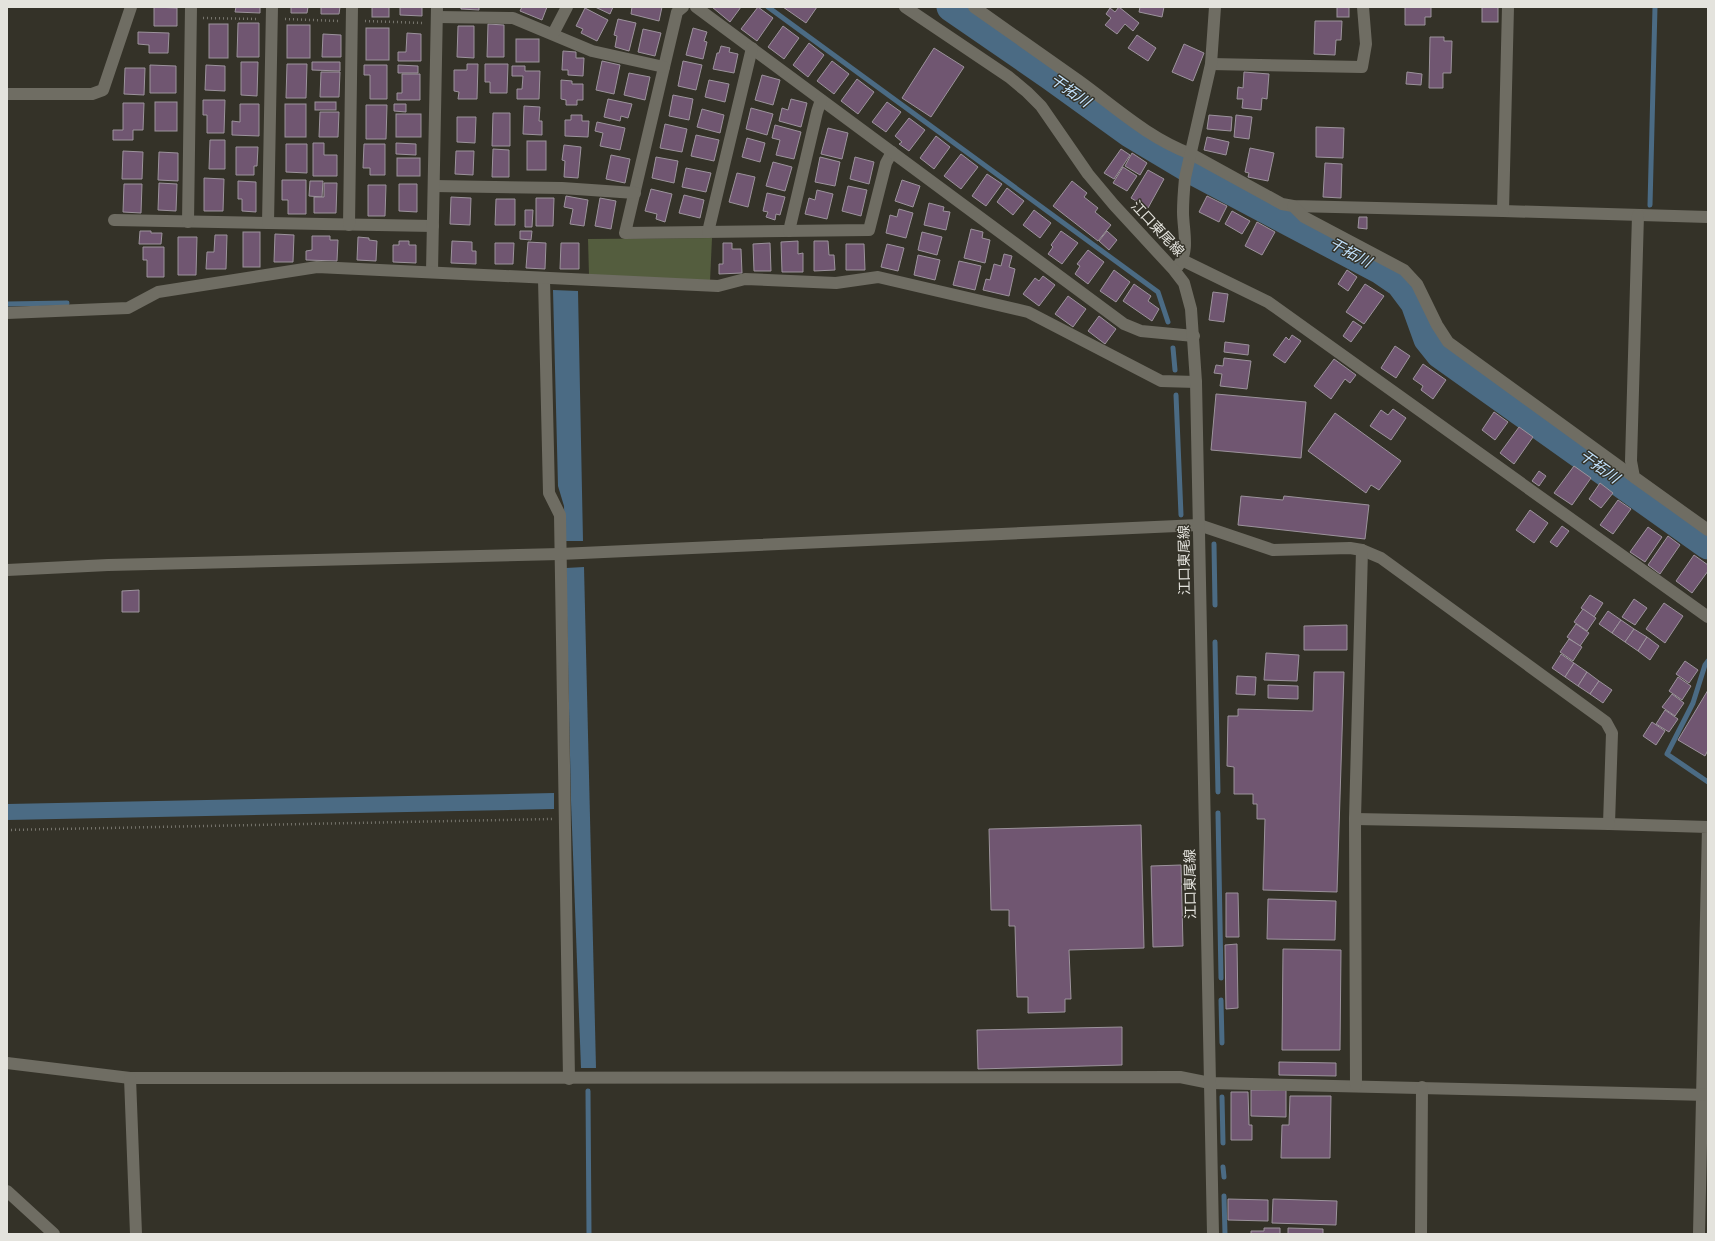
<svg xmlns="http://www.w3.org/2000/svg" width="1715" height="1241" viewBox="0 0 1715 1241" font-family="'Alegreya Sans','Noto Sans JP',sans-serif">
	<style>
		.green { fill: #545d3e }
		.water { fill: #4b6b84 }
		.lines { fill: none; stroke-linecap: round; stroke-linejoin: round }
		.stream { stroke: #4b6b84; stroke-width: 5 }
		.river { stroke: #4b6b84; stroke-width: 29 }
		.building { fill: #705671; stroke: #9c939c }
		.path { stroke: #77756d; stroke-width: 2.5; stroke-dasharray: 1 3; stroke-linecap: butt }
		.street { stroke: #6f6d63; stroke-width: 12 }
		.secondary { stroke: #6f6d63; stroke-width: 12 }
		.labels { text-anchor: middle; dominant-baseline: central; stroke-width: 3; stroke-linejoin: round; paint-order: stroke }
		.street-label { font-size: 14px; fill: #e4e3dd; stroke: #343228 }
		.water-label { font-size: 15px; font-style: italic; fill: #c4e4ff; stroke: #343228 }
	</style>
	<rect width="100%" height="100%" fill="#343228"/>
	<path class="green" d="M712,238L710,282L589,275L588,239Z"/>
	<g class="water">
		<path d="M553,290L578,291L583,541H565L564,506L558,486Z"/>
		<path d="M584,567L596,1068H581L571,801L566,568Z"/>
		<path d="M554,793V809L7,820V804Z"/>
	</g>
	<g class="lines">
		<g class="stream">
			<path d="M768,7L1158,292L1168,322"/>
			<path d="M1650,205L1655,7"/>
			<path d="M7,304L67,303"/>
			<path d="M1173,348L1175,370"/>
			<path d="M1176,395L1181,515"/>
			<path d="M1181,536L1186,543"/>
			<path d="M1214,544L1215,605"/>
			<path d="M1215,642L1218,792"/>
			<path d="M1708,661L1705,665L1693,703L1667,754L1708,782"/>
			<path d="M1218,813L1221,978"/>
			<path d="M1221,1000L1222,1043"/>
			<path d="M588,1091L589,1234"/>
			<path d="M1222,1097L1223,1143"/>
			<path d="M1223,1167L1224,1177"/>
			<path d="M1224,1196L1225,1234"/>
		</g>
		<path class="river" d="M951,7L1051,76L1130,133L1192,170L1381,270L1400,283L1415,303L1428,339L1440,354L1708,545"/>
	</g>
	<g class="building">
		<path d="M154,7L177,8V26H154Z"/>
		<path d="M236,7H260V13L235,12Z"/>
		<path d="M291,7H308L307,13H291Z"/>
		<path d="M321,7H340L339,14H321Z"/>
		<rect x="372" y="7" width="17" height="10"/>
		<path d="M400,7H422V16L400,15Z"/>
		<path d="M461,7H479V10L461,9Z"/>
		<path d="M522,7H547L542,20L520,11Z"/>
		<path d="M595,7H613L610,14Z"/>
		<path d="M632,7H662L659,21L631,14Z"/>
		<path d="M712,7H741L730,22Z"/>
		<path d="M758,7L773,18L757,41L741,29Z"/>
		<path d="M783,7H817L806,23Z"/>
		<path d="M1119,7L1139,23L1133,31L1125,24L1117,34L1105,25L1111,18L1106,14L1110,8L1115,12Z"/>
		<path d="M1140,7H1164L1162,17L1139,12Z"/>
		<rect x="1337" y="7" width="12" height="10"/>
		<path d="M1405,7H1431V17H1425V25H1405Z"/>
		<rect x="1482" y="7" width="16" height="15"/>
		<path d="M585,8L608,20L597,41L581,33L583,29L576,26Z"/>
		<path d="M618,19L636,23L629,51L615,47L617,36L614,35Z"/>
		<path d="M1315,21H1342L1341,40H1336L1335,55L1314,54Z"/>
		<path d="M238,23H259V57H237Z"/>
		<rect x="209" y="24" width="19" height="34"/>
		<path d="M488,24L504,25V57H487Z"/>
		<rect x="287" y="25" width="23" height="33"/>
		<path d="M458,26H474V58L457,57Z"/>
		<path d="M783,26L799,38L784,59L768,47Z"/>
		<rect x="366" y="28" width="23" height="32"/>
		<path d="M693,28L707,32L704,41L707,42L703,59L686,55Z"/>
		<path d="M643,29L661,33L655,56L638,52Z"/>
		<path d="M138,32L169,33L168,53H149V45L138,44Z"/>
		<path d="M407,33L421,34V61H398V52H406Z"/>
		<path d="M323,34L341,35V57H322Z"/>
		<path d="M1137,35L1156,48L1148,61L1128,48Z"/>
		<path d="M1430,37H1444V41H1452L1451,73H1443V88H1429Z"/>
		<rect x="516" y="39" width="23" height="23"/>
		<path d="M809,43L824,55L808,77L793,65Z"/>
		<path d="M1184,44L1204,53L1193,81L1172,72Z"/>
		<path d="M721,46L730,48L729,52L738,54L734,73L713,69L717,53H719Z"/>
		<path d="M934,48L964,67L931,117L902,98Z"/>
		<path d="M563,51L576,52V58H584L583,76L568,75V70H562Z"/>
		<path d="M602,61L620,65L614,94L596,90Z"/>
		<path d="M683,61L702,65L696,90L678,86Z"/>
		<path d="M832,61L849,74L834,94L817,81Z"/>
		<path d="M241,62H258L257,96L241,95Z"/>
		<path d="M312,62H340V71L312,70Z"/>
		<path d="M287,64H307L306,98H286Z"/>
		<path d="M467,64H478L477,99H458L459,92L454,91V70H467Z"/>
		<path d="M485,64H508L507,93H490V82H485Z"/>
		<path d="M150,65L176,66V93H150Z"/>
		<path d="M206,65L225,66V91L205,90Z"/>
		<path d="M364,65H387V99H370V75H364Z"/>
		<path d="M398,65L418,66V73H398Z"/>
		<path d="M512,66H525V71H540L539,99H517V89H522L523,76H512Z"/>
		<path d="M125,68H145L144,95L124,94Z"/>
		<path d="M321,72H340L339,97H320Z"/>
		<path d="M1244,72L1269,74L1267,99L1262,98L1261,110L1242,108L1243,99H1237L1238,87L1243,88Z"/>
		<path d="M1407,72L1422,74L1421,85L1406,84Z"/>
		<path d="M629,73L650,77L645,100L624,95Z"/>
		<path d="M402,74H420V100H397V93H402Z"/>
		<path d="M762,75L780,80L773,105L755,100Z"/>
		<path d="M857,79L874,92L858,114L841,101Z"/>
		<path d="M561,80L572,81V84H583V100H577V105H566V100L561,99Z"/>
		<path d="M709,80L729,84L725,102L705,97Z"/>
		<path d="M673,95L693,99L689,120L669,116Z"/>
		<path d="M608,99L632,104L628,118L621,116L620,121L604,117Z"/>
		<path d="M791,99L807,103L801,127L779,121L782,108L788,110Z"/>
		<path d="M203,100H225L224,133H207V115H203Z"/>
		<rect x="155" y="102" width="22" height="29"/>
		<rect x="315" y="102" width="21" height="8"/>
		<path d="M887,102L901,112L886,132L872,122Z"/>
		<path d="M123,103H144L143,130H133V140H113V130H123Z"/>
		<path d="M240,104H259V136L232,135V121L240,122Z"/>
		<rect x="285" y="104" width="21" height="33"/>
		<path d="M394,104H406V112L394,111Z"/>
		<path d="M366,105H387L386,139H366Z"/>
		<path d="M524,106L540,107L539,121H542V135L523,134Z"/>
		<path d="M751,108L773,114L767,135L746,129Z"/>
		<path d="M702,109L724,115L720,133L697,127Z"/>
		<path d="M320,112H339L338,137H319Z"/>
		<path d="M493,113H510V146H492Z"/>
		<rect x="396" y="114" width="25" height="23"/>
		<path d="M571,115H582V121H589L588,137L565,136V120H571Z"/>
		<path d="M1209,115L1232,117L1231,131L1207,129Z"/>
		<path d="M1236,115L1252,117L1249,139L1234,137Z"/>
		<path d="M457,117H476L475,143L457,142Z"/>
		<path d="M909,118L925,130L909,151L899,144L902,142L895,136Z"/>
		<path d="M597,122L625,128L620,150L600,146L603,133L595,131Z"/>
		<path d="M665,124L687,129L682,152L660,148Z"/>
		<path d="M775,125L801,132L794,159L776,155L780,140L772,138Z"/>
		<path d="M1316,127L1344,128L1343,158L1316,157Z"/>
		<path d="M828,128L848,133L842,159L821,154Z"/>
		<path d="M696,135L719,140L714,161L691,156Z"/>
		<path d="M936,136L950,147L934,169L920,158Z"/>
		<path d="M1207,137L1229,142L1226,155L1204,150Z"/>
		<path d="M747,138L765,143L760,162L742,157Z"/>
		<path d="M210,140H225V169H209Z"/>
		<rect x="527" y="141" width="19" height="29"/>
		<path d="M313,143H324V155H337V176H313Z"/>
		<path d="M396,143L416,144V155L396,154Z"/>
		<path d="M286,144H307V173L286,172Z"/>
		<path d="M364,144H385V175H370V168H363Z"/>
		<path d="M564,145L581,147L578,178L564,177L565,161L562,160Z"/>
		<path d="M236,147H258L257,166H254V175H236Z"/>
		<path d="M1250,148L1274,153L1268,181L1248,177L1249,173L1245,172Z"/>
		<path d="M493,149L509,150V177H492Z"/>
		<path d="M1121,149L1130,155L1114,179L1104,173Z"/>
		<path d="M123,151L143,152L142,179H122Z"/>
		<path d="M456,151H474L473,175L455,174Z"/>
		<path d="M159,152L178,153V181L158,180Z"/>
		<path d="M1132,153L1147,163L1140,175L1125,166Z"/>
		<path d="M961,154L978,167L961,189L944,176Z"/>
		<path d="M611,155L630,159L625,183L606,179Z"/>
		<path d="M656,157L678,161L674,183L652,178Z"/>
		<path d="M820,157L840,162L835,186L815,182Z"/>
		<path d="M855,157L874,162L869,184L850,179Z"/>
		<rect x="397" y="158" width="23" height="18"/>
		<path d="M773,162L792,167L785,191L766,186Z"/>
		<path d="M1325,163L1342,164L1341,198L1323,197Z"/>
		<path d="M1123,167L1137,176L1127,191L1113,183Z"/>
		<path d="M686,168L711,173L706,192L682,187Z"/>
		<path d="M1148,170L1164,179L1148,208L1131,198Z"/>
		<path d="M737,173L755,177L748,207L729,202Z"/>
		<path d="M987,174L1002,184L986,206L972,196Z"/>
		<path d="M204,178L224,179L223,211H204Z"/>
		<path d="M282,180H306V214H288V200H282Z"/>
		<path d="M902,180L920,186L913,207L895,201Z"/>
		<path d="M238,181L256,182V212L242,211V199H238Z"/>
		<path d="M310,181H323L322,197L309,196Z"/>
		<path d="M1072,181L1087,193L1084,197L1098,208L1095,212L1111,225L1098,241L1053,206Z"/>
		<path d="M159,183L177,184L176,211L158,210Z"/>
		<path d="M324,183H337L336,213H314V197H324Z"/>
		<path d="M124,184H142L141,213L123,212Z"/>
		<path d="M399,184H417V212L399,211Z"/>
		<path d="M368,185H386L385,216H368Z"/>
		<path d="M848,186L867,190L861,216L842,211Z"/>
		<path d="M1007,188L1024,201L1013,215L997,202Z"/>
		<path d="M651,189L672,194L665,222L656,219L657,214L645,211Z"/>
		<path d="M817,190L833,194L827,219L805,214L809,198L815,200Z"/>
		<path d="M767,193L785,197L780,215L776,214L775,220L766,217L768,212L763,211Z"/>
		<path d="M684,195L704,200L700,218L679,213Z"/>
		<path d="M566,196L588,200L584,226L570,224L573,209L564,207Z"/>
		<path d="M1207,196L1227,206L1219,222L1199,212Z"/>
		<path d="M451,197L471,198L470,225L450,224Z"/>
		<path d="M536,198H554L553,226H536Z"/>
		<path d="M600,198L616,201L611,229L595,226Z"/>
		<path d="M496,199H515V225H495Z"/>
		<path d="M929,203L944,207L943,211L950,212L946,230L924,225Z"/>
		<path d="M899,209L913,213L906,238L886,233L890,215L897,217Z"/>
		<path d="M525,210H533L532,227H525Z"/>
		<path d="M1034,210L1051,223L1040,238L1023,225Z"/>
		<path d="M1232,211L1250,221L1242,234L1225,224Z"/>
		<path d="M1359,217H1367V229L1358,228Z"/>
		<path d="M1257,222L1275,232L1262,255L1245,246Z"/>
		<path d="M971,229L983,232L982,238L990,240L985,263L964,258Z"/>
		<path d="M140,231H151V233H162L161,244H139Z"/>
		<path d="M520,231H532L531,240L520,239Z"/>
		<path d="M1061,231L1078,243L1062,264L1048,254L1053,247L1051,245Z"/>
		<path d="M1107,231L1117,240L1109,250L1099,241Z"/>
		<rect x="243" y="232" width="17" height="35"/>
		<path d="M922,232L942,237L937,255L918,250Z"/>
		<path d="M275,234L294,235L293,262H274Z"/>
		<path d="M215,235H227L226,269H206L207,252H214Z"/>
		<path d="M312,236H330V240H338L337,261L306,260V251L312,250Z"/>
		<path d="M178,237H197L196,275H178Z"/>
		<path d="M358,237L369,238V240L377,241L376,261L357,260Z"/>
		<path d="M399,241H409V245H416V263L393,262V245H399Z"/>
		<path d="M452,241L472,242V251H476V264L451,263Z"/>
		<path d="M798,241V254L803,253V272H782L781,242Z"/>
		<path d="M814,241H828L829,255H834L835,270L814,271Z"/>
		<path d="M528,242L546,243L545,269L526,268Z"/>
		<path d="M495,243H514L513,264H495Z"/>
		<path d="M561,243H579V269H560Z"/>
		<path d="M723,243H732V249H741L742,273L719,274V264H723Z"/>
		<path d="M770,243L771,271H754L753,244Z"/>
		<path d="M846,244H864L865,270H846Z"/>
		<path d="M887,244L904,248L898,271L881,267Z"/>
		<path d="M143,247H164V277H147V260H143Z"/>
		<path d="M1088,250L1104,262L1088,284L1075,274L1080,266L1077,264Z"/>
		<path d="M1004,254L1012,256L1009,267L1015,269L1009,296L983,290L986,279L990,280L994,264L1001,266Z"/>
		<path d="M918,255L940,260L935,280L914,275Z"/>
		<path d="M959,261L981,266L975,290L953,285Z"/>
		<path d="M1114,270L1130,282L1116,302L1100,291Z"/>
		<path d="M1347,270L1357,277L1348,291L1338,284Z"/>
		<path d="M1043,276L1055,285L1039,306L1023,294L1035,278L1039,281Z"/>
		<path d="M1134,284L1151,296L1148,301L1159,309L1152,321L1123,301Z"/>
		<path d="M1365,284L1384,296L1364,324L1346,312Z"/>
		<path d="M1213,292L1228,294L1224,322L1209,320Z"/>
		<path d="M1068,296L1086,309L1073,327L1055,314Z"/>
		<path d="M1099,316L1116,329L1105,344L1088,331Z"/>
		<path d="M1353,321L1362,327L1351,342L1343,336Z"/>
		<path d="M1292,335L1301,341L1285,363L1273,355L1286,337L1289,340Z"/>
		<path d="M1225,342L1249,345L1248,355L1224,352Z"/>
		<path d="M1395,346L1410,356L1396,378L1381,368Z"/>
		<path d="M1224,358L1251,361L1247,389L1220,386L1222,374L1214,373L1216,365L1223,366Z"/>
		<path d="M1334,359L1356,375L1350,383L1345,379L1331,399L1314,386Z"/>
		<path d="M1423,364L1446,380L1433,399L1421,390L1423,386L1413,379Z"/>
		<path d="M1216,394L1306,402L1301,458L1211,450Z"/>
		<path d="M1393,409L1406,418L1391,440L1370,426L1381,410L1388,415Z"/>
		<path d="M1494,412L1508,422L1495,440L1482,430Z"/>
		<path d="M1335,413L1401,461L1379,490L1371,485L1366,493L1308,451Z"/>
		<path d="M1519,427L1533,437L1514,464L1500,453Z"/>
		<path d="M1574,466L1591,478L1572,505L1554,493Z"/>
		<path d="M1539,471L1546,476L1539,486L1532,481Z"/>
		<path d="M1600,483L1613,493L1601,508L1589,499Z"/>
		<path d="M1241,496L1283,500L1284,496L1369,505L1365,539L1238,525Z"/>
		<path d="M1618,500L1631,509L1613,534L1600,525Z"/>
		<path d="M1530,510L1548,523L1534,543L1516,530Z"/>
		<path d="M1562,526L1569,531L1557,547L1550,542Z"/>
		<path d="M1648,527L1662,537L1645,562L1630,552Z"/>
		<path d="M1668,536L1680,545L1660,574L1648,565Z"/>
		<path d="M1694,555L1708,565V571L1692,593L1676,581Z"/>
		<path d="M139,590V612H122V591Z"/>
		<path d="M1590,595L1603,603L1594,617L1581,608Z"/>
		<path d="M1634,599L1647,608L1635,625L1622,617Z"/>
		<path d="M1664,603L1683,616L1665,643L1646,629Z"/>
		<path d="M1583,609L1596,618L1587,631L1574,622Z"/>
		<path d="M1608,611L1621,620L1612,633L1599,624Z"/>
		<path d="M1621,620L1634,629L1625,642L1612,633Z"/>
		<path d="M1576,624L1589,633L1580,646L1567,637Z"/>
		<path d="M1347,625V650H1304V626Z"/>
		<path d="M1634,629L1647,637L1638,651L1625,642Z"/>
		<path d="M1647,637L1659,646L1650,660L1638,651Z"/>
		<path d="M1569,639L1582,647L1573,661L1560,652Z"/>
		<path d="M1266,653L1299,655L1297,681L1264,680Z"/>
		<path d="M1561,654L1574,663L1565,677L1552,668Z"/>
		<path d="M1685,661L1698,670L1689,683L1676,674Z"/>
		<path d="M1574,663L1587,672L1578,686L1565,677Z"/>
		<path d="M1314,672H1344L1337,892L1263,890L1265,819H1257V804H1253V794H1234V767L1227,766L1228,716H1238V709L1313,711Z"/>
		<path d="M1587,672L1599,681L1590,694L1578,686Z"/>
		<path d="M1237,676L1256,677L1255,695L1236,694Z"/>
		<path d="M1678,677L1691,686L1682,700L1669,691Z"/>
		<path d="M1599,681L1612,690L1603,703L1590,694Z"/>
		<path d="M1268,685L1298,686V699L1268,698Z"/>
		<path d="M1708,690V750L1705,756L1678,740Z"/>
		<path d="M1672,694L1684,703L1675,716L1662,707Z"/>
		<path d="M1665,710L1678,719L1669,732L1656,724Z"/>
		<path d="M1652,722L1665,731L1656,745L1643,736Z"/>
		<path d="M1141,825L1144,948L1069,950L1071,999H1065V1012L1028,1013V997H1017L1015,926H1009V910H991L989,829Z"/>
		<path d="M1181,865L1183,946L1153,947L1151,866Z"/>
		<path d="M1226,893H1238L1239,937H1226Z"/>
		<path d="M1268,899L1336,901L1335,940L1267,939Z"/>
		<path d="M1237,944L1238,1008L1226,1009L1225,945Z"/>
		<path d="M1283,949L1341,950L1340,1050H1282Z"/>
		<path d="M1122,1027V1065L978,1069L977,1030Z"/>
		<path d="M1279,1062L1336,1063V1076L1279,1075Z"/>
		<path d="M1251,1090H1286V1117L1251,1116Z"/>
		<path d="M1231,1092H1248L1249,1125H1252V1140H1231Z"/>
		<path d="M1290,1096H1331L1330,1158H1281L1282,1125H1289Z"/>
		<path d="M1228,1199L1268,1200V1221L1228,1220Z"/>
		<path d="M1273,1199L1337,1201L1336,1225L1272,1223Z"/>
		<path d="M1264,1228H1280V1234H1251V1231H1264Z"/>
		<path d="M1288,1228L1323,1229V1234H1288Z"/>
	</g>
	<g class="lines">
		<g class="path">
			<path d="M203,18L258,19"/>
			<path d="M285,19L338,21"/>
			<path d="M365,21L424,23"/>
			<path d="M7,830L552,819"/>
		</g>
		<g class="street">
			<path d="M683,7L677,12L625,233L869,230L886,163L892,152"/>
			<path d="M696,7L1124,324L1141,331L1194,336"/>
			<path d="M974,7C1009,32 1044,56 1079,81C1115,107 1148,138 1191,154L1282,204L1293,206L1503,211L1708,217"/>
			<path d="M437,17L513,18L592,51L664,67"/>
			<path d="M553,34L567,7"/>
			<path d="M1211,64L1362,67L1366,44L1363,7"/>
			<path d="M7,94H92L103,90L131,7"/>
			<path d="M434,186L562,188L635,193"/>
			<path d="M1293,206L1304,217L1404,270L1417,284L1437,325L1448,342L1634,477"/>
			<path d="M1503,211L1508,7"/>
			<path d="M1638,215L1631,461L1634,477L1708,530"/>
			<path d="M114,220L433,226"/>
			<path d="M188,222L191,7"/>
			<path d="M268,223L272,7"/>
			<path d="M349,225L352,7"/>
			<path d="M789,231L817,112L821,100"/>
			<path d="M708,232L752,48"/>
			<path d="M1182,260L1268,302L1708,617"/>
			<path d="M1178,266C1190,251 1183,230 1183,212C1183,200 1184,189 1185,178L1211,64L1215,7"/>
			<path d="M432,272L437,7"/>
			<path d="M544,279L549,493L560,515L569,1079"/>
			<path d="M7,313L128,308L158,292L317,267L718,286L745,279L836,283L878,277L1028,312L1161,381L1196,382"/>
			<path d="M7,570L108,565L560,554L1199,525L1273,550L1350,548L1362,550L1381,558L1606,722L1612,733L1609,824L1708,827L1699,1234"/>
			<path d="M1355,819L1609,824"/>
			<path d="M7,1063L130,1078L1180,1077L1210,1083L1708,1095"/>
			<path d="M130,1078L136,1234"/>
			<path d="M1356,1085L1355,819L1362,550"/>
			<path d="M7,1191L54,1234"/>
			<path d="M1421,1234L1422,1087"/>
		</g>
		<path class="secondary" d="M905,7L1009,77L1027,92L1041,106L1088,174L1114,205L1174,270L1184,283L1191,309L1196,382L1213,1234"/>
	</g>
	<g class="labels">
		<g class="street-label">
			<text transform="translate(1157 229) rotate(47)">江口東尾線</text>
			<text transform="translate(1185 560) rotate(-91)">江口東尾線</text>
			<text transform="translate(1191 884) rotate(-91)">江口東尾線</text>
		</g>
		<g class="water-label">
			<text transform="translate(1070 91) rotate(35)">干拓川</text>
			<text transform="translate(1350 253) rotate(28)">干拓川</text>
			<text transform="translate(1599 467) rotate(36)">干拓川</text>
		</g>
	</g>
	<rect width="1715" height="1241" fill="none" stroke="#e4e3dd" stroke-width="16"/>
</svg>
